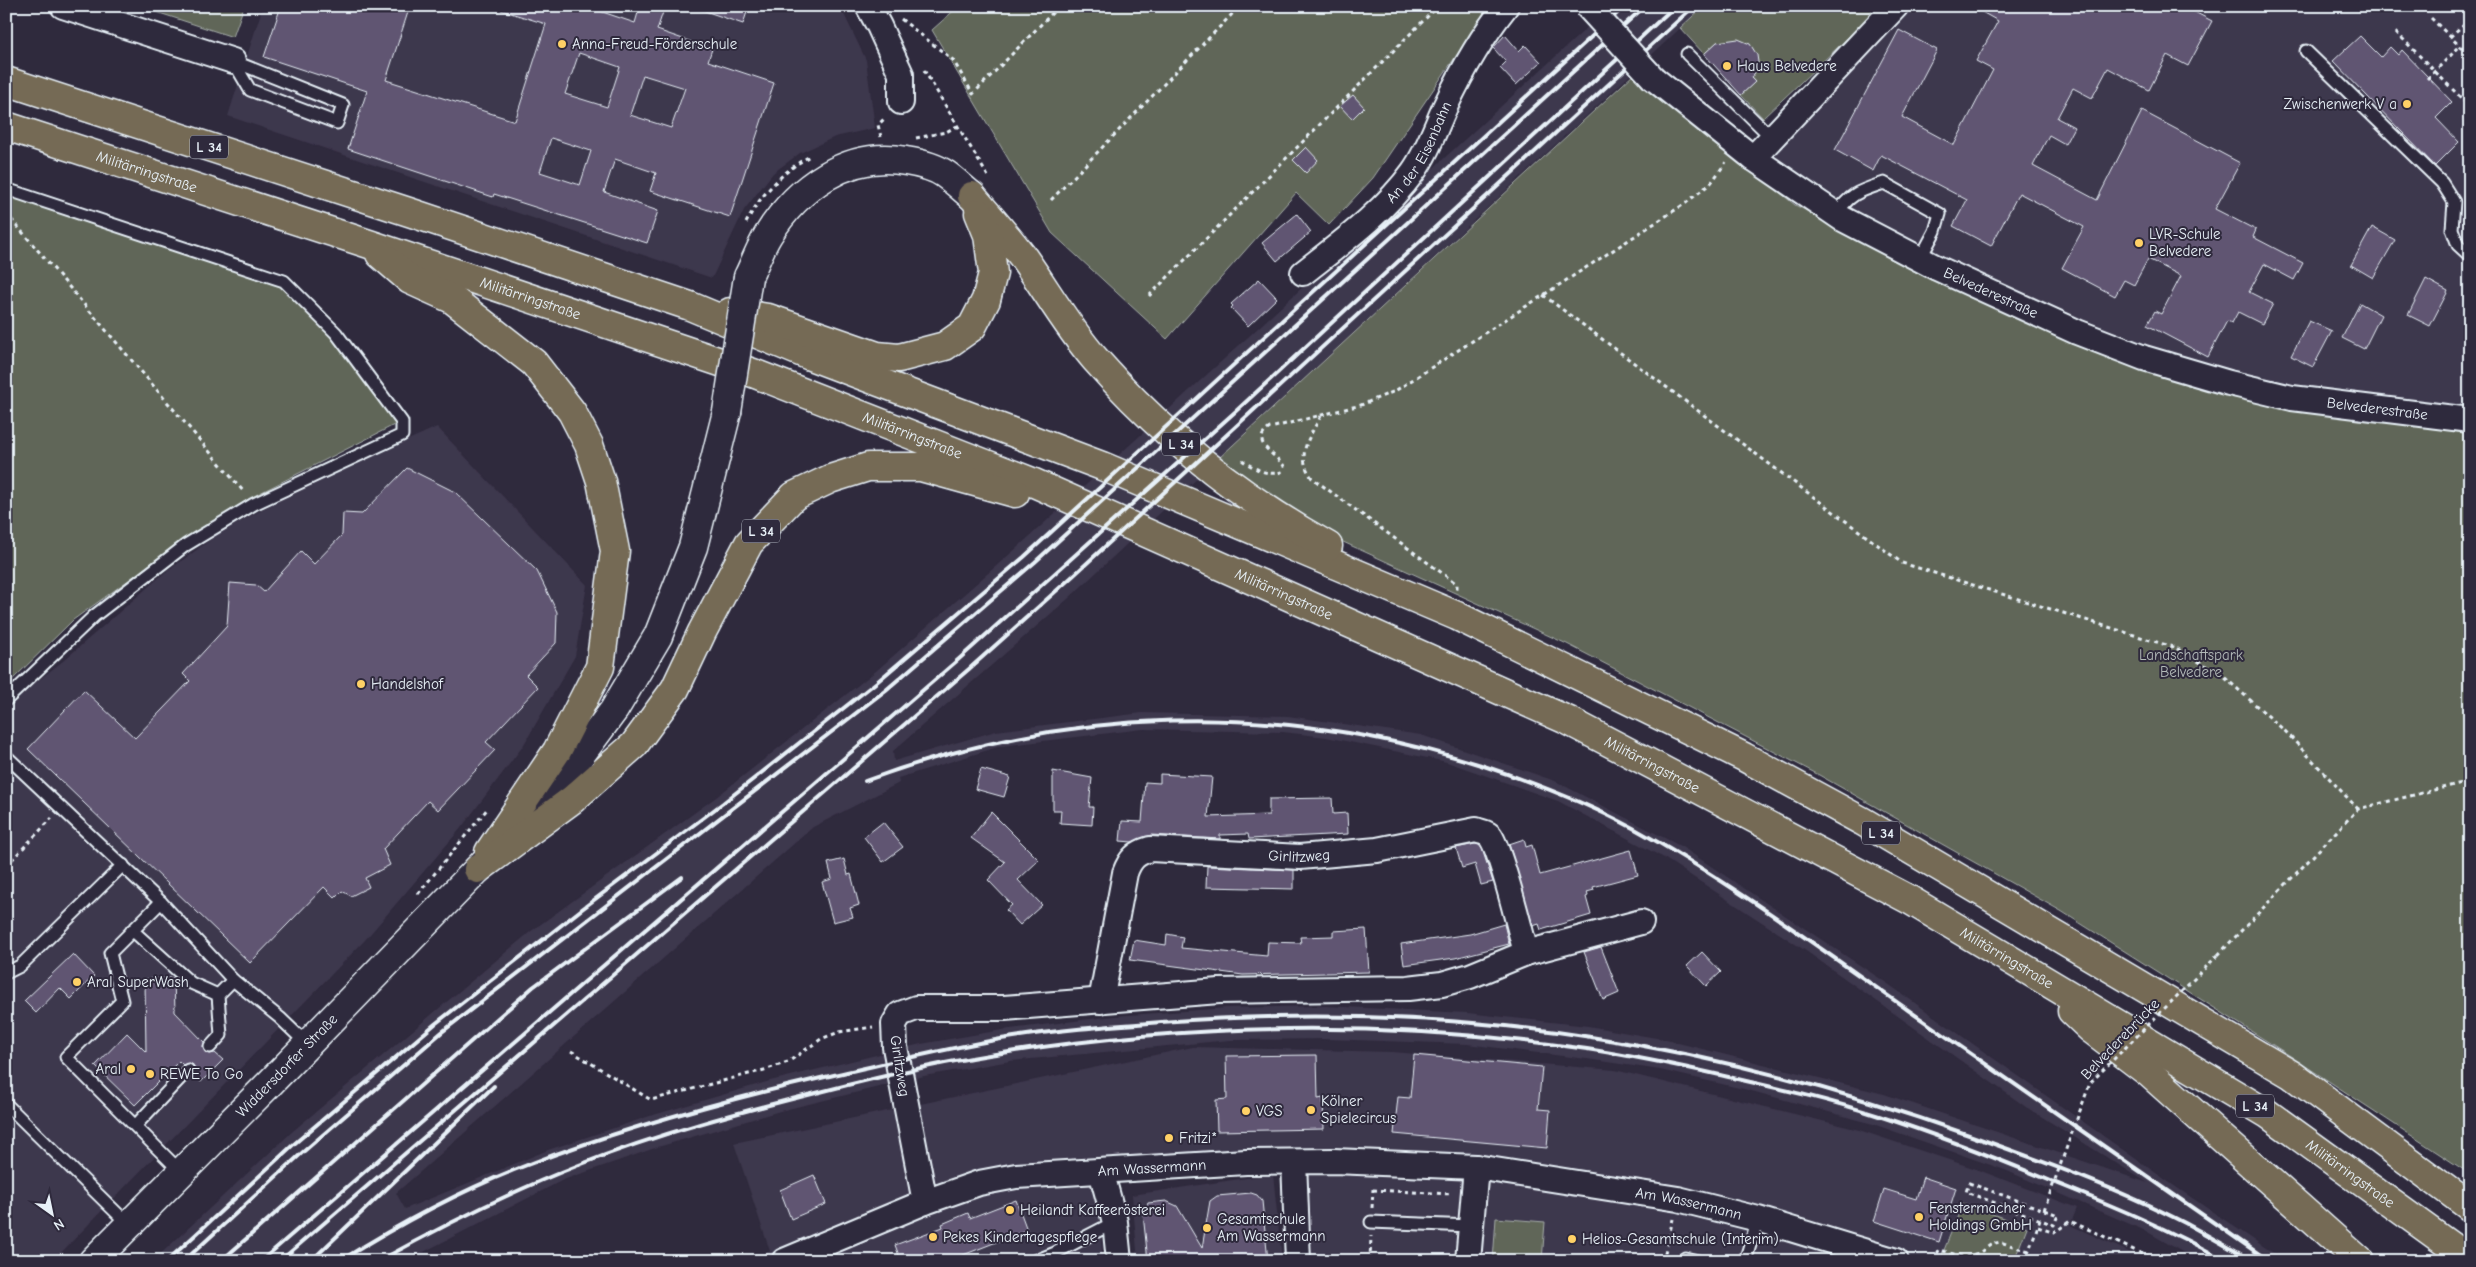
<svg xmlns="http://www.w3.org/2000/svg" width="2476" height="1267" viewBox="0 0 2476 1267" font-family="'Comic Neue',sans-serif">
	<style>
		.built { fill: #3e374d; fill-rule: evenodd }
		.green { fill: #616659; stroke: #a4aca8 }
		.building { fill: #615572; stroke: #e8f1f8; fill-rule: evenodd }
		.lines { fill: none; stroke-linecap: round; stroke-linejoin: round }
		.lane-casing { stroke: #e8f1f8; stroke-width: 15 }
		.street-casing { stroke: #e8f1f8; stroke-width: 28 }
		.secondary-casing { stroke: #e8f1f8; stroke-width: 31 }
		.highway-casing { stroke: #e8f1f8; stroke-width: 31 }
		.path { stroke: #e8f1f8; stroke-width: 3; stroke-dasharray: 4 4; stroke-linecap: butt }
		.lane { stroke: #2f2a3d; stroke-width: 11 }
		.street { stroke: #2f2a3d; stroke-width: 24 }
		.secondary { stroke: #2f2a3d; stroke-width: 28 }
		.highway { stroke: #756a55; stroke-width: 28 }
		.rail { stroke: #e8f1f8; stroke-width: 4 }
		.street-bridge-casing { stroke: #e8f1f8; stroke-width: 28; stroke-linecap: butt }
		.secondary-bridge-casing { stroke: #e8f1f8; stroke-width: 31; stroke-linecap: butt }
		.path-bridge { stroke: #e8f1f8; stroke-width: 3; stroke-dasharray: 4 4; stroke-linecap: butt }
		.street-bridge { stroke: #2f2a3d; stroke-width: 24 }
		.secondary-bridge { stroke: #2f2a3d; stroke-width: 28 }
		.poi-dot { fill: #ffd166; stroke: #2f2a3d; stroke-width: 2 }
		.labels { text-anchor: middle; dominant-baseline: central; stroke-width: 4; stroke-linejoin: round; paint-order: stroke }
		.shield { fill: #2f2a3d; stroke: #b0b5c0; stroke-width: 1 }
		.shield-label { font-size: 14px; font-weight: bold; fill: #e8f1f8 }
		.poi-label { font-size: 15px; fill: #e8f1f8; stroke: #2f2a3d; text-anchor: start }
		.street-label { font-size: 15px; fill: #e8f1f8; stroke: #2f2a3d }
		.park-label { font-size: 15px; fill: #b2b9b8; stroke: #2f2a3d }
	</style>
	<rect width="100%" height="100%" fill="#2f2a3d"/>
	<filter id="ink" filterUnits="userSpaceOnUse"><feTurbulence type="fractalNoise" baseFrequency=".02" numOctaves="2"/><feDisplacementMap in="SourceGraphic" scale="10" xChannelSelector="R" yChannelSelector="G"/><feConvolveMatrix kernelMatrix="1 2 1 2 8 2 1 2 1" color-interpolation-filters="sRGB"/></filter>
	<g filter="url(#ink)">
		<g class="built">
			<path d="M263,6H840L866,60L875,128L835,137L800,153L773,173L744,210L712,278L228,116Z"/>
			<path d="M1611,6H1704L1069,598L893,751L894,761L996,731L1142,713L1288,716L1421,735L1555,781L1682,847L1888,984L2170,1183L2285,1261H2198L2146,1231L2005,1170L1873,1124L1748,1090L1660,1070L1587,1059L1467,1044L1325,1039L1230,1040L1010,1061L924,1076L780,1111L658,1147L563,1180L406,1261H153L293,1131L530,932L719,795L876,671L1018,547ZM1143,729L1283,732L1326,737L1447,762L1558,801L1664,858L1806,951L2026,1107L2148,1183L1884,1094L1662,1039L1588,1026L1467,1013L1325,1006L1227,1008L1115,1016L1002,1030L921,1044L770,1081L650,1116L548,1150L405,1209L396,1193L813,827L899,783L898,778L1001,746Z"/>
			<path d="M1901,6H2470V413L2195,382L1991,301L1795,205L1752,170Z"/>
			<path d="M437,427L587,585L575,656L523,746L461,828L365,940L53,1261H6V713L26,690L63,661L162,575L217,535L295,491Z"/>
			<path d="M1193,1047L1392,1052L1615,1070L1859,1130L1976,1169L2077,1208L2070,1225L2149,1261H1293L1302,1154L1200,1152L1094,1160L1103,1261H751L770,1251L734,1143Z"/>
			<path d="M1273,1174L1282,1261H1138L1132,1195Z"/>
		</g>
		<g class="green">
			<path d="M138,6H244L233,37Z"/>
			<path d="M959,6H1490L1373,178L1329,225L1296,193L1167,339L1052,233L932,30Z"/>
			<path d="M1704,6H1867L1874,13L1763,118L1741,95L1755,82L1721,44L1718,41L1704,54L1680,28Z"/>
			<path d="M1635,73L1795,205L1991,301L2195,382L2470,413V1174L2292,1057L2061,911L1819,775L1567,644L1330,536L1219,458Z"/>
			<path d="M6,189L284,281L336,333L398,423L250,498L183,541L73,620L6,686Z"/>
			<path d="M1963,1203L2027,1227L2014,1261L1940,1260Z"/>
			<path d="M1496,1218L1545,1222L1542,1261H1493Z"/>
		</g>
		<g class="building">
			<path d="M281,6H410L386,80L515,121L546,24L501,10L502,6H585L635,23L640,6H665L657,30L712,49L708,61L774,83L730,217L650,191L656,173L615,159L604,192L658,211L647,243L494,194L493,197L348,149L367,91L264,57ZM579,53L620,67L607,107L565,94ZM643,75L685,88L671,128L630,115ZM551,138L591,151L580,185L540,172Z"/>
			<path d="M699,6H749L743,24L699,9Z"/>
			<path d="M1971,6H2183L2212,21L2188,66L2167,55L2149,90L2108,68L2092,98L2073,88L2057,118L2074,127L2065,144L2049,135L2033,166L2097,200L2142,111L2240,163L2215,209L2256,230L2253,237L2303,263L2294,280L2264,264L2249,292L2273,304L2262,324L2238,312L2232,323L2227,321L2208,357L2147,325L2155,311L2161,314L2181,276L2148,259L2134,285L2124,280L2115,296L2062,268L2084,227L2019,193L1991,246L1953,226L1967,200L1881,155L1873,171L1835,150L1899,30L1937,50L1902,117L1954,145L1993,70L1976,61L1998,21Z"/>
			<path d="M1505,35L1519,51L1525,45L1541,62L1516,85L1500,68L1506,62L1493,48Z"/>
			<path d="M2360,36L2381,57L2390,47L2398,55L2402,50L2452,102L2436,118L2459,142L2435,166L2333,61Z"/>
			<path d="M1738,39L1750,44L1757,55L1758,62L1757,70L1751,78L1755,82L1741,95L1704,54L1717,42Z"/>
			<path d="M1353,95L1364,107L1352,119L1340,106Z"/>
			<path d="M1306,147L1318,160L1306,173L1293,160Z"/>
			<path d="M1297,214L1311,232L1277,261L1262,243Z"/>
			<path d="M2372,227L2395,240L2373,278L2351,265Z"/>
			<path d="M1259,279L1277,298L1248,326L1231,308L1233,306L1231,304Z"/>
			<path d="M2426,279L2448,291L2430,326L2408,315Z"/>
			<path d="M2360,303L2381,315L2364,349L2342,338Z"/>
			<path d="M2309,321L2332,331L2313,367L2291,356Z"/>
			<path d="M407,468L455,492L537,571L557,612L556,643L526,675L538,687L486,742L495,750L438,810L428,801L383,849L390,865L365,878L369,887L351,896L342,891L335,898L324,887L250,963L28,749L84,690L135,738L190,681L183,674L227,626L230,583L256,585L264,592L301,551L314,564L342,535L343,513L362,514Z"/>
			<path d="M981,769L1010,777L1004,797L975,789Z"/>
			<path d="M1053,771L1092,778L1089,807H1093L1092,825L1060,823L1061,810H1053Z"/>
			<path d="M1160,774L1212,777L1208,817L1269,815V799L1332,798L1333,814L1347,813L1348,834L1249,839L1248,834L1220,835V839L1151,835L1132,842L1120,841L1122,821L1142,822L1145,782L1160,783Z"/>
			<path d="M991,812L1039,860L1018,880L1042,905L1020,925L1006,910L1012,905L988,880L1005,862L971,838Z"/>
			<path d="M883,822L903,847L883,862L864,837Z"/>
			<path d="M1524,839L1526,847L1532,845L1540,875L1631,850L1638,875L1593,887L1594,890L1587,892L1588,896L1586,897L1591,915L1541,930L1539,924L1533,926L1509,844Z"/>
			<path d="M1475,844L1479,845L1482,849L1493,882L1481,885L1475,864L1462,868L1456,848Z"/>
			<path d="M844,859L848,875L851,874L859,905L850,908L853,917L833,922L822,882L832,879L828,863Z"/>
			<path d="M1207,866L1294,870V889L1206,887Z"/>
			<path d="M1504,924L1509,944L1455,958L1404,965L1401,944L1470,934Z"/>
			<path d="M1366,929L1369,972L1243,975L1130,960L1134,940L1166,945L1167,934L1183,937L1181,948L1267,956L1268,942L1301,943L1300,937L1333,936V931Z"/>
			<path d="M1601,947L1619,993L1603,1000L1584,952Z"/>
			<path d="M1702,952L1721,972L1706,986L1687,966Z"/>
			<path d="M73,954L94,976L71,999L60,988L36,1013L24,1001Z"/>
			<path d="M174,978L175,1012L204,1042L203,1046L205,1052L209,1054L215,1053L223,1060L201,1082L193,1075L195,1071L193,1065L189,1063L183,1065L179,1061L135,1105L95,1066L127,1033L146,1052L145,979Z"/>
			<path d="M1317,1055L1318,1099L1323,1098L1324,1129L1217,1131L1216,1100L1227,1099L1226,1056Z"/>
			<path d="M1414,1055L1542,1067L1538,1109L1550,1110L1547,1148L1394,1134L1398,1097L1410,1098Z"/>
			<path d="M814,1175L826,1204L791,1219L780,1190Z"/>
			<path d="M1923,1177L1956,1188L1939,1242L1874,1221L1884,1189L1916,1199Z"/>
			<path d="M1251,1193L1257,1195L1262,1201L1268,1261H1148L1143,1214L1148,1203L1166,1201L1177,1206L1202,1248L1210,1201L1217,1196Z"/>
			<path d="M1016,1200L1027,1230L948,1261H901L895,1245L943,1227L942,1224L968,1213L970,1218Z"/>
		</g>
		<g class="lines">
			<g class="lane-casing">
				<g id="lane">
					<path d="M2306,51L2442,183L2454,202L2452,229L2458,245L2470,256"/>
					<path d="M1687,54L1771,137"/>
					<path d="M233,61L343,105L337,123L250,90Z"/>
					<path d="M6,189L284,281L336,333L402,422V435L254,504L186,545L94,616L6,700"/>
					<path d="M1836,215C1850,193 1860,191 1884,183L1940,214L1935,231L1920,259"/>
					<path d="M6,756L161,902L233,980L280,1018L307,1044"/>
					<path d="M161,902L110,953L122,1001L66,1057L181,1172"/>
					<path d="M132,930L191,983L218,995"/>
					<path d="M6,973L20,966L123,865"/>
					<path d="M210,1047L221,1035L218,995L233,980"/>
					<path d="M6,1104L129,1225"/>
					<path d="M136,1125L188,1070"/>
					<path d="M1371,1222L1471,1226"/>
					<path d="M1685,1258L1698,1261"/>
					<path d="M1035,1261L1055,1253L1115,1222"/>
					<path d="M1745,1261L1758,1219"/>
				</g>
			</g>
			<g class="street-casing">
				<g id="street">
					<path d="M63,6L233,61"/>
					<path d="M868,6L879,26L901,74V102"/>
					<path id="s1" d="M1653,78L1753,158L1841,218L1937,268L2077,332L2144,358L2229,383L2292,398L2470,420"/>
					<path d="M1753,158L1896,6"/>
					<path id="s2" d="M1303,273C1341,243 1384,212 1413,172C1427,153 1435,129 1445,107C1461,73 1482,36 1506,6"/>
					<path id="s3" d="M1101,1001L1125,873C1130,859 1136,853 1150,849L1300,857L1377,850L1476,830C1481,832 1487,832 1490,836C1500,848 1521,933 1526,953"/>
					<path d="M1294,1162L1298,1261"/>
					<path d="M1101,1171L1115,1222L1119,1261"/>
					<path d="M925,1202L895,1047L894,1024L900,1014L916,1008H1004L1219,991L1408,988L1442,984L1470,976L1526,953L1641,922"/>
					<path id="s4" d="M784,1261L925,1202L979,1183L1016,1176L1246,1162L1334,1161L1476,1167L1678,1199L1758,1219L1896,1261"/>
					<path d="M1468,1261L1476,1167"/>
				</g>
			</g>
			<g class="secondary-casing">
				<g id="secondary">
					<path d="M748,277C755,263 760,248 768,235C797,188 848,150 906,161C918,163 935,167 945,174C954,180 963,189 972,196"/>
					<path id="s5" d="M93,1261L271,1082L478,869L561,781L614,710L658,636L693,547L727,412"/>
				</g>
			</g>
			<g class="highway-casing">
				<g id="highway">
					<path d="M6,81L412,213L690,306L810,356L1102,466L1457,616L1744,757L1862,821L2292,1075L2470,1207"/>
					<path id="s6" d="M6,126L369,244L753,373L1032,482L1569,721L1910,900L2029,971L2268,1114L2470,1260"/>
					<path d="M972,196C989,216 1007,236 1023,257C1047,291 1068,328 1095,359C1161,434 1241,498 1328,546"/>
					<path d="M380,254L410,280L452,299L534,363L572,412L589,445L601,481L615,551L600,667L557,751L489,852"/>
					<path d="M730,312L768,318L877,356L899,358L945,346L972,327L986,300L993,273L988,235L979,213"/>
					<path d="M478,869L573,799L634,745L675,689L702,632L749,543L794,496L830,479L868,467H921L1015,493"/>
					<path d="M2072,1011L2091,1029L2149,1073L2360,1261"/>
				</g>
			</g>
			<g class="path">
				<path d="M2431,18L2470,56"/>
				<path d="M901,19L953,60L973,94L1059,6"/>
				<path d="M2396,32L2469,106"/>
				<path d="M2450,37L2466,22"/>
				<path d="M2466,53L2470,49"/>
				<path d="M924,70L989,178"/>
				<path d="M2427,79L2460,46"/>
				<path d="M881,137L878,125L886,117"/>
				<path d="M916,138L946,132L957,126"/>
				<path d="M1051,200L1240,6"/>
				<path d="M6,213L244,492"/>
				<path d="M746,223C760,195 783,171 810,156"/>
				<path d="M1543,295L1902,563L2176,648L2223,676L2285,731L2358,809"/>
				<path d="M1149,296L1438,6"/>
				<path d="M1321,416C1309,438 1295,455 1312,478L1457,584V590"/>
				<path d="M1242,460C1253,468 1270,478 1283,471L1284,466C1276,454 1248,442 1270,428L1361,405L1395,391L1686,203L1711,183L1726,162"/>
				<path d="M6,866L52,818"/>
				<path d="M418,894L488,808"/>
				<path d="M2218,955L2358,809L2470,781"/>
				<path d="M571,1051L651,1100L764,1070L788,1062L821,1039L839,1032L873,1027"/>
				<path d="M1969,1183L2058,1215L2054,1225L1966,1192Z"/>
				<path d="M1373,1190L1452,1194"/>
				<path d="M1372,1208L1373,1189"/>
				<path d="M2038,1227L2054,1233L2070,1221L2158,1261"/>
				<path d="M1370,1261L1371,1236"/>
				<path d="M1663,1261L1673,1219"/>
				<path d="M1934,1261L1939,1250L1965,1257L1979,1253L1992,1244L2000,1242L2029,1251"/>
				<path d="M2025,1261L2040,1220"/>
			</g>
			<use href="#lane" class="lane"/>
			<use href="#street" class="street"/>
			<use href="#secondary" class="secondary"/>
			<use href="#highway" class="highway"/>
			<g class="rail">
				<path d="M865,781C1067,706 1275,700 1481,765C1532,782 1585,802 1633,828C1729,881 1818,947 1908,1010C2028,1094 2149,1177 2269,1261"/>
				<path d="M167,1261L294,1144L435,1024L582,909L723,803L878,681L1024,557L1625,6"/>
				<path d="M184,1261L303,1152L442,1032L886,690L1035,562L1645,6"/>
				<path d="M221,1261L533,987L682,877"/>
				<path d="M261,1261L959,659L1236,411L1675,6"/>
				<path d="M280,1261L969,669L1074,575L1694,6"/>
				<path d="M311,1261L494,1086"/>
				<path d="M340,1261C399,1224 461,1190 527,1165C623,1128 725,1100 825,1077C884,1064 942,1049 1001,1039C1054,1030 1108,1026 1161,1022C1304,1012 1449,1015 1591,1037C1720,1057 1846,1091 1969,1135C2039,1160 2117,1188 2183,1222C2206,1234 2229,1248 2253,1261"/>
				<path d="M379,1261C444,1225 510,1192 579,1165C657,1134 739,1112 820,1092C882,1076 945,1061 1009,1052C1199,1023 1396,1021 1587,1049C1632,1056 1676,1065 1720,1075C1773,1087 1827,1099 1879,1116C1937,1135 1994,1157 2051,1181C2111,1205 2169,1229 2226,1261"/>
			</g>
			<g class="street-bridge-casing">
				<path id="street-bridge" d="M1587,6L1653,78"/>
			</g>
			<g class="secondary-bridge-casing">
				<path id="secondary-bridge" d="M727,412L748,277"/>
			</g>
			<path class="path-bridge" d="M2044,1210L2090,1083L2218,955"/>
			<use href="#street-bridge" class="street-bridge"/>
			<use href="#secondary-bridge" class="secondary-bridge"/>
		</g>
	</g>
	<g class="poi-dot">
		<circle cx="562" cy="44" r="5"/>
		<circle cx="1727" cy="66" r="5"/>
		<circle cx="2407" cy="104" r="5"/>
		<circle cx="2139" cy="243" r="5"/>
		<circle cx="361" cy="684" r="5"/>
		<circle cx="77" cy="982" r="5"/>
		<circle cx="131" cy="1069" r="5"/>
		<circle cx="150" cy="1074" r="5"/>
		<circle cx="1311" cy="1110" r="5"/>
		<circle cx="1246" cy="1111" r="5"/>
		<circle cx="1169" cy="1138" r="5"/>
		<circle cx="1010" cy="1210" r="5"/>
		<circle cx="1919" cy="1217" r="5"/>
		<circle cx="1207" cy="1228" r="5"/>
		<circle cx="933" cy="1237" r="5"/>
		<circle cx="1572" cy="1239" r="5"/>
	</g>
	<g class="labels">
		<g class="shield">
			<rect x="190" y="135.5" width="38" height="23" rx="4"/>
			<rect x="1162" y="432.5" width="38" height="23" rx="4"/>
			<rect x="742" y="519.5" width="38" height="23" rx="4"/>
			<rect x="1862" y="821.5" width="38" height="23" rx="4"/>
			<rect x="2236" y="1094.5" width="38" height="23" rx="4"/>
		</g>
		<g class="shield-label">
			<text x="209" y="147">L 34</text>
			<text x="1181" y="444">L 34</text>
			<text x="761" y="531">L 34</text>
			<text x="1881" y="833">L 34</text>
			<text x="2255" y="1106">L 34</text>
		</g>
		<g class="poi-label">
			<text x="572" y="44">Anna-Freud-Förderschule</text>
			<text x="1737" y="66">Haus Belvedere</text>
			<text x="2397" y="104" text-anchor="end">Zwischenwerk V a</text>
			<text x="2149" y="234">LVR-Schule<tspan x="2149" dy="17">Belvedere</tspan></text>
			<text x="371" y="684">Handelshof</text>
			<text x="87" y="982">Aral SuperWash</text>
			<text x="121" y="1069" text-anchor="end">Aral</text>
			<text x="160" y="1074">REWE To Go</text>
			<text x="1321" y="1101">Kölner<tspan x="1321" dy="17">Spielecircus</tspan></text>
			<text x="1256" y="1111">VGS</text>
			<text x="1179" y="1138">Fritzi*</text>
			<text x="1929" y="1208">Fenstermacher<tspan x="1929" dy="17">Holdings GmbH</tspan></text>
			<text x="1020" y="1210">Heilandt Kaffeerösterei</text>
			<text x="1217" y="1219">Gesamtschule<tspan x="1217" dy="17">Am Wassermann</tspan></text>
			<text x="943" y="1237">Pekes Kindertagespflege</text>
			<text x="1582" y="1239">Helios-Gesamtschule (Interim)</text>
		</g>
		<g class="street-label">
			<text stroke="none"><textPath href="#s2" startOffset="170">An der Eisenbahn</textPath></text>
			<text stroke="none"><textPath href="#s6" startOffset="148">Militärringstraße</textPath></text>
			<text stroke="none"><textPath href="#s1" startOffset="402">Belvederestraße</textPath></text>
			<text stroke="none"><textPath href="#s6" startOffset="552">Militärringstraße</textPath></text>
			<text stroke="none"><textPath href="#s1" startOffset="808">Belvederestraße</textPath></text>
			<text stroke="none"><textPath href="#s6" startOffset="958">Militärringstraße</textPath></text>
			<text stroke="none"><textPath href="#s6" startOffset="1362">Militärringstraße</textPath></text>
			<text stroke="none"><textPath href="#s6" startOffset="1768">Militärringstraße</textPath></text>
			<text stroke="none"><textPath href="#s3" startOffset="316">Girlitzweg</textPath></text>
			<text stroke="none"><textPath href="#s6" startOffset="2172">Militärringstraße</textPath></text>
			<text transform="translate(2120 1039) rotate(-46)">Belvederebrücke</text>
			<text stroke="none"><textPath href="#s5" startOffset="275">Widdersdorfer Straße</textPath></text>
			<text transform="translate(900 1066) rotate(81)">Girlitzweg</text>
			<text stroke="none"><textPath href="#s4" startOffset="384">Am Wassermann</textPath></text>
			<text stroke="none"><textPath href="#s6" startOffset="2578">Militärringstraße</textPath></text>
			<text stroke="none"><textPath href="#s4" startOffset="924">Am Wassermann</textPath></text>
		</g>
		<g class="park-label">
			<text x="2191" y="655">Landschaftspark<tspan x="2191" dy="17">Belvedere</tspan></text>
		</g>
	</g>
	<rect width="2476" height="1267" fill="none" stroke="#2f2a3d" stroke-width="25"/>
	<rect x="12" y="12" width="2451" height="1242" fill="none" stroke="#e8f1f8" stroke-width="2" filter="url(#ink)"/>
	<g transform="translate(52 1214) rotate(147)" stroke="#2f2a3d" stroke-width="4" paint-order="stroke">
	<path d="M0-4L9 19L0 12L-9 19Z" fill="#e8f1f8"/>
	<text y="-8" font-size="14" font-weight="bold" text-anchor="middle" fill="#e8f1f8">N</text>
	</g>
</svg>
